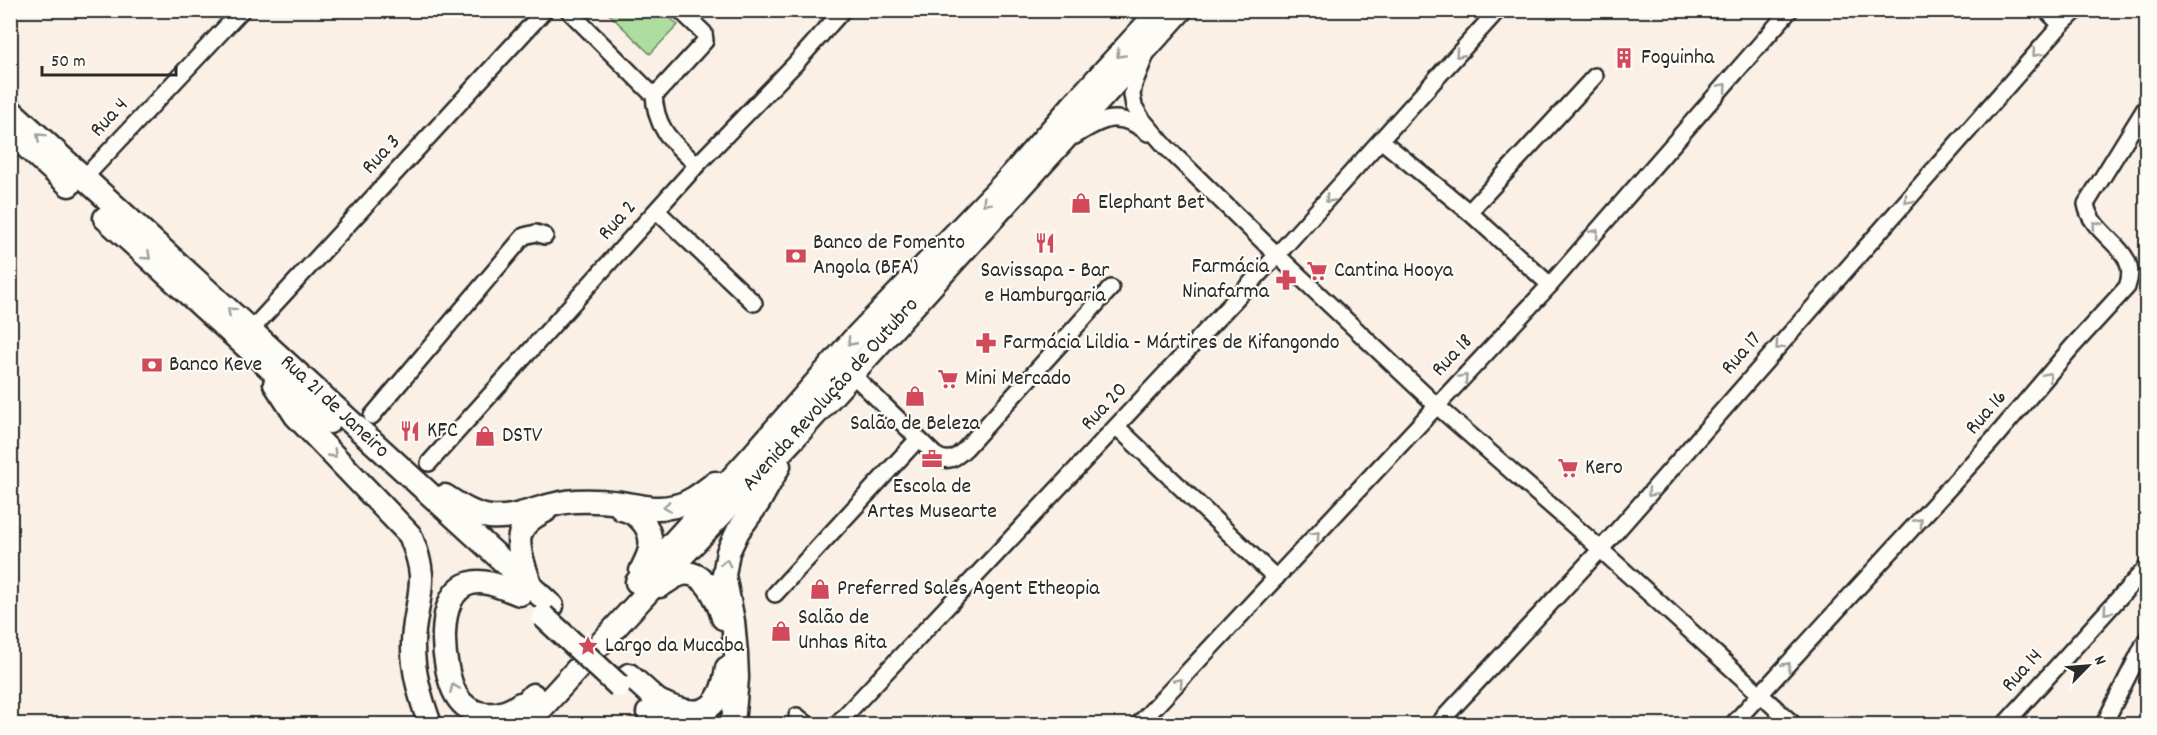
<svg xmlns="http://www.w3.org/2000/svg" width="2157" height="735" viewBox="0 0 2157 735" font-family="Dekko,sans-serif">
	<style>
		.green { fill: #adde9f; stroke: #6c8465; stroke-width: 1.5 }
		.lines { fill: none; stroke-linecap: round; stroke-linejoin: round }
		.minor-casing { stroke: #2b2b2b; stroke-width: 20 }
		.primary-casing { stroke: #2b2b2b; stroke-width: 27 }
		.minor { stroke: #fdfcf7; stroke-width: 15 }
		.primary { stroke: #fdfcf7; stroke-width: 22 }
		.primary-bridge-casing { stroke: #2b2b2b; stroke-width: 27; stroke-linecap: butt }
		.primary-bridge { stroke: #fdfcf7; stroke-width: 22 }
		.oneway { stroke: #9e9e9b }
		.labels { text-anchor: middle; dominant-baseline: central; stroke-width: 4.5; stroke-linejoin: round; paint-order: stroke }
		.poi-label { font-size: 22px; fill: #2b2b2b; stroke: #fdfcf7; text-anchor: start }
		.street-label { font-size: 22px; fill: #2b2b2b; stroke: #fdfcf7 }
	</style>
	<rect width="100%" height="100%" fill="#faf0e5"/>
	<filter id="ink" filterUnits="userSpaceOnUse"><feTurbulence type="fractalNoise" baseFrequency=".0167" numOctaves="2"/><feDisplacementMap in="SourceGraphic" scale="12" xChannelSelector="R" yChannelSelector="G"/><feConvolveMatrix kernelMatrix="1 2 1 2 8 2 1 2 1" color-interpolation-filters="sRGB"/></filter>
	<g filter="url(#ink)">
		<path class="green" d="M606,11H663L678,25L650,54Z"/>
		<g class="lines">
			<g class="minor-casing">
				<g id="minor">
					<path d="M568,10L649,91L654,93L660,90L705,41L704,33L680,10"/>
					<path d="M2046,10L2061,25"/>
					<path d="M1145,57L1134,84L1132,95L1134,106L1141,118L1166,147L1277,255L1437,406L1588,538L1793,724"/>
					<path d="M654,93C655,129 672,142 697,165"/>
					<path d="M1075,136C1103,118 1119,110 1148,133"/>
					<path d="M1382,141L1469,212L1550,285"/>
					<path d="M84,178L242,10"/>
					<path d="M657,211L754,303"/>
					<path d="M1469,212L1595,76"/>
					<path d="M251,330L545,10"/>
					<path d="M856,378L935,455C948,464 956,458 966,448L1111,288"/>
					<path d="M372,416L524,236L536,233L545,236"/>
					<path d="M1117,427L1276,578"/>
					<path d="M429,463L697,165L795,64L843,10"/>
					<path d="M775,594L918,439"/>
					<path d="M797,716L807,724"/>
					<path d="M837,724L1277,255L1498,10"/>
					<path d="M1139,724L1550,285L1790,10"/>
					<path d="M1438,724L1601,549L2061,25L2077,10"/>
					<path d="M1733,724L1992,441L2072,347L2127,287C2142,248 2092,239 2086,204L2146,107"/>
					<path d="M2005,724L2146,568"/>
					<path d="M2104,724L2146,640"/>
				</g>
			</g>
			<g class="primary-casing">
				<g id="primary">
					<path d="M10,110L552,606"/>
					<path d="M10,132L69,185"/>
					<path d="M105,218L329,422"/>
					<path d="M275,384L296,416L410,535C415,548 420,560 421,575C422,599 412,623 413,648C413,674 421,700 430,724"/>
					<path d="M445,496C459,505 473,515 490,517C520,520 546,502 575,501C591,500 605,501 621,503C640,506 656,511 675,506C690,503 703,492 715,483"/>
					<path d="M622,509C640,513 653,530 650,548C649,556 644,564 641,571"/>
					<path d="M637,582L752,456L852,341L1011,176L1074,104L1160,10"/>
					<path d="M530,584C520,552 506,529 545,511"/>
					<path d="M660,586C667,582 674,576 682,574C705,569 718,601 723,618"/>
					<path d="M520,594C505,589 487,579 471,583C433,592 442,670 456,695C470,719 500,719 520,704"/>
					<path d="M629,675L669,711"/>
					<path d="M658,701C697,720 720,716 727,668"/>
					<path d="M648,713L654,724"/>
					<path d="M506,724L533,695"/>
					<path d="M527,724L646,594L795,437L1181,10"/>
					<path d="M733,724L737,678L736,654L733,621L724,575L728,552L738,531L759,502L779,466"/>
				</g>
			</g>
			<use href="#minor" class="minor"/>
			<use href="#primary" class="primary"/>
			<g class="primary-bridge-casing">
				<path id="primary-bridge" d="M543,616L619,686"/>
			</g>
			<use href="#primary-bridge" class="primary-bridge"/>
		</g>
		<defs><path id="oneway-chevron" d="M-2-3.5L2.5 0L-2 3.5" fill="none" stroke-width="1.6" stroke-linecap="round" stroke-linejoin="round" transform="scale(1.5)"/></defs>
		<g class="oneway">
			<use href="#oneway-chevron" transform="translate(2036 53) rotate(131)"/>
			<use href="#oneway-chevron" transform="translate(1120 54) rotate(133)"/>
			<use href="#oneway-chevron" transform="translate(1459 54) rotate(132)"/>
			<use href="#oneway-chevron" transform="translate(1723 87) rotate(-49)"/>
			<use href="#oneway-chevron" transform="translate(40 137) rotate(-138)"/>
			<use href="#oneway-chevron" transform="translate(1329 199) rotate(133)"/>
			<use href="#oneway-chevron" transform="translate(1908 200) rotate(131)"/>
			<use href="#oneway-chevron" transform="translate(986 202) rotate(135)"/>
			<use href="#oneway-chevron" transform="translate(2096 225) rotate(-130)"/>
			<use href="#oneway-chevron" transform="translate(1595 233) rotate(-49)"/>
			<use href="#oneway-chevron" transform="translate(147 256) rotate(42)"/>
			<use href="#oneway-chevron" transform="translate(231 311) rotate(-138)"/>
			<use href="#oneway-chevron" transform="translate(851 342) rotate(132)"/>
			<use href="#oneway-chevron" transform="translate(1779 346) rotate(131)"/>
			<use href="#oneway-chevron" transform="translate(2048 376) rotate(-50)"/>
			<use href="#oneway-chevron" transform="translate(1464 378) rotate(-47)"/>
			<use href="#oneway-chevron" transform="translate(333 454) rotate(46)"/>
			<use href="#oneway-chevron" transform="translate(1651 493) rotate(131)"/>
			<use href="#oneway-chevron" transform="translate(667 507) rotate(172)"/>
			<use href="#oneway-chevron" transform="translate(1919 522) rotate(-48)"/>
			<use href="#oneway-chevron" transform="translate(1316 535) rotate(-47)"/>
			<use href="#oneway-chevron" transform="translate(726 563) rotate(-79)"/>
			<use href="#oneway-chevron" transform="translate(2107 611) rotate(132)"/>
			<use href="#oneway-chevron" transform="translate(1787 666) rotate(-48)"/>
			<use href="#oneway-chevron" transform="translate(1179 682) rotate(-47)"/>
			<use href="#oneway-chevron" transform="translate(454 688) rotate(-113)"/>
		</g>
	</g>
	<defs>
		<g id="building-bare" transform="scale(1.62)"><path d="M-4-6H4V6H1V3H-1V6H-4ZM-2.5-4.3h1.7v1.8h-1.7ZM.8-4.3h1.7v1.8H.8ZM-2.5-1h1.7V.8h-1.7ZM.8-1h1.7V.8H.8Z" fill="#d1495b" stroke="#fdfcf7" stroke-width="2.5" paint-order="stroke"/></g>
		<g id="shop-bare" transform="scale(1.62)"><path d="M-5-2.5h2.3a2.7 3.5 0 0 1 5.4 0H5L5.5 6h-11ZM-1.5-2.5h3a1.5 2.3 0 0 0-3 0Z" fill="#d1495b" stroke="#fdfcf7" stroke-width="2.5" paint-order="stroke"/></g>
		<g id="restaurant-bare" transform="scale(1.62)"><path d="M-5-6h1v4h1v-4h1v4h1v-4h1v5L-1.5 .5V6h-2V.5L-5-1ZM5-6V6H3V1.5H1.5Q1.5-4 5-6Z" fill="#d1495b" stroke="#fdfcf7" stroke-width="2.5" paint-order="stroke"/></g>
		<g id="bank-bare" transform="scale(1.62)"><path d="M-6-4H6V4H-6ZM0-2.3a2.3 2.3 0 1 0 0 4.6a2.3 2.3 0 1 0 0-4.6Z" fill="#d1495b" stroke="#fdfcf7" stroke-width="2.5" paint-order="stroke"/></g>
		<g id="supermarket-bare" transform="scale(1.62)"><path d="M-6-5.5h2.5l.6 2H6L4.5 2H-2.5L-4.4-4H-6ZM-1.5 3.2a1.3 1.3 0 1 0 .1 0ZM3 3.2a1.3 1.3 0 1 0 .1 0Z" fill="#d1495b" stroke="#fdfcf7" stroke-width="2.5" paint-order="stroke"/></g>
		<g id="pharmacy-bare" transform="scale(1.62)"><path d="M-2-6h4v4h4v4h-4v4h-4v-4h-4v-4h4Z" fill="#d1495b" stroke="#fdfcf7" stroke-width="2.5" paint-order="stroke"/></g>
		<g id="office-bare" transform="scale(1.62)"><path d="M-6-3h4V-5.5h4V-3h4V5H-6ZM-1-4.5V-3h2v-1.5ZM-6 0V1H6V0Z" fill="#d1495b" stroke="#fdfcf7" stroke-width="2.5" paint-order="stroke"/></g>
		<g id="sight-bare" transform="scale(1.62)"><path d="M0-6L1.8-2.2L6-1.7L2.9 1.2L3.7 5.4L0 3.3L-3.7 5.4L-2.9 1.2L-6-1.7L-1.8-2.2Z" fill="#d1495b" stroke="#fdfcf7" stroke-width="2.5" paint-order="stroke"/></g>
	</defs>
	<g fill-rule="evenodd">
		<use href="#building-bare" x="1624" y="58"/>
		<use href="#shop-bare" x="1081" y="203"/>
		<use href="#restaurant-bare" x="1045" y="243"/>
		<use href="#bank-bare" x="796" y="256"/>
		<use href="#supermarket-bare" x="1317" y="271"/>
		<use href="#pharmacy-bare" x="1286" y="280"/>
		<use href="#pharmacy-bare" x="986" y="343"/>
		<use href="#bank-bare" x="152" y="365"/>
		<use href="#supermarket-bare" x="948" y="379"/>
		<use href="#shop-bare" x="915" y="396"/>
		<use href="#restaurant-bare" x="410" y="431"/>
		<use href="#shop-bare" x="485" y="436"/>
		<use href="#office-bare" x="932" y="459"/>
		<use href="#supermarket-bare" x="1568" y="468"/>
		<use href="#shop-bare" x="820" y="589"/>
		<use href="#shop-bare" x="781" y="631"/>
		<use href="#sight-bare" x="588" y="646"/>
	</g>
	<g class="labels">
		<g class="poi-label">
			<text x="1641" y="58">Foguinha</text>
			<text x="1098" y="203">Elephant Bet</text>
			<text x="813" y="243">Banco de Fomento<tspan x="813" dy="25">Angola (BFA)</tspan></text>
			<text x="1269" y="267" text-anchor="end">Farmácia<tspan x="1269" dy="25">Ninafarma</tspan></text>
			<text x="1045" y="271" text-anchor="middle">Savissapa - Bar<tspan x="1045" dy="25">e Hamburgaria</tspan></text>
			<text x="1334" y="271">Cantina Hooya</text>
			<text x="1003" y="343">Farmácia Lildia - Mártires de Kifangondo</text>
			<text x="169" y="365">Banco Keve</text>
			<text x="965" y="379">Mini Mercado</text>
			<text x="915" y="424" text-anchor="middle">Salão de Beleza</text>
			<text x="427" y="431">KFC</text>
			<text x="502" y="436">DSTV</text>
			<text x="1585" y="468">Kero</text>
			<text x="932" y="487" text-anchor="middle">Escola de<tspan x="932" dy="25">Artes Musearte</tspan></text>
			<text x="837" y="589">Preferred Sales Agent Etheopia</text>
			<text x="798" y="618">Salão de<tspan x="798" dy="25">Unhas Rita</tspan></text>
			<text x="605" y="646">Largo da Mucaba</text>
		</g>
		<g class="street-label">
			<text transform="translate(110 118) rotate(-47)">Rua 4</text>
			<text transform="translate(382 155) rotate(-47)">Rua 3</text>
			<text transform="translate(618 221) rotate(-48)">Rua 2</text>
			<text transform="translate(1742 354) rotate(-49)">Rua 17</text>
			<text transform="translate(1453 356) rotate(-47)">Rua 18</text>
			<text transform="translate(831 395) rotate(-48)">Avenida Revolução de Outubro</text>
			<text transform="translate(334 407) rotate(43)">Rua 21 de Janeiro</text>
			<text transform="translate(1105 407) rotate(-47)">Rua 20</text>
			<text transform="translate(1987 413) rotate(-49)">Rua 16</text>
			<text transform="translate(2023 671) rotate(-48)">Rua 14</text>
		</g>
	</g>
	<rect width="2157" height="735" fill="none" stroke="#fdfcf7" stroke-width="36"/>
	<rect x="18" y="18" width="2121" height="699" fill="none" stroke="#2b2b2b" stroke-width="2" filter="url(#ink)"/>
	<g transform="translate(2088 666) rotate(65)" stroke="#fdfcf7" stroke-width="4.5" paint-order="stroke">
	<path d="M0-4.5L10 22L0 15L-10 22Z" fill="#2b2b2b"/>
	<text y="-9" font-size="16" font-weight="bold" text-anchor="middle" fill="#2b2b2b">N</text>
	</g>
	<path d="M42 66v9h134v-9" fill="none" stroke="#2b2b2b" stroke-width="3"/>
	<text x="51" y="66" font-size="18" fill="#2b2b2b" stroke="#fdfcf7" stroke-width="4.5" paint-order="stroke">50 m</text>
</svg>
